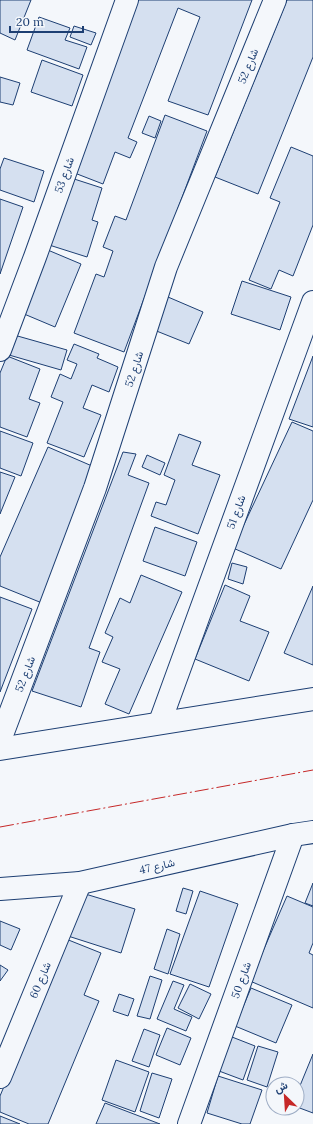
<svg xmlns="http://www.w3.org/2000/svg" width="313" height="1124" viewBox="0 0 313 1124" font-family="Lora,Vazirmatn,serif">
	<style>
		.building { fill: #d5e0f0; stroke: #1d3f73 }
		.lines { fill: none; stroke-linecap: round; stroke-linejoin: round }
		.minor-casing { stroke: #1d3f73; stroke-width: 24 }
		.minor { stroke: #f4f7fb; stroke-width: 22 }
		.power { stroke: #c62828; stroke-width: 1; stroke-dasharray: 14 3 2 3; stroke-linecap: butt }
		.labels { text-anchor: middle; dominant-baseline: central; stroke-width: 3; stroke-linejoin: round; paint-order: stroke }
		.street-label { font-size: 11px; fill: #1d3f73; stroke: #f4f7fb }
	</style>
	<rect width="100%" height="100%" fill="#f4f7fb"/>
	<g class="building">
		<path d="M0,0H31L15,40L0,33Z"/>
		<path d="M136,0H252L208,115L168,101L200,17L178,8L128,138L137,142L130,158L115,152L103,184L72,172Z"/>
		<path d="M287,0H313V57L258,194L215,177Z"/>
		<path d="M39,17L70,28L65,40L87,47L79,69L27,50Z"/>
		<path d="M74,26L96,33L91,45L70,37Z"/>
		<path d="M42,60L83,75L72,106L31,92Z"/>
		<path d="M0,77L20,83L13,105L0,102Z"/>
		<path d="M165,115L207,131L124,352L74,333L96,274L104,277L113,251L103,247L115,216L126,220Z"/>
		<path d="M149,116L161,121L155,138L142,133Z"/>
		<path d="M291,147L313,156V225L293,276L279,270L271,289L249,280L280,202L270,198Z"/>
		<path d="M4,158L44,171L34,202L0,190V169Z"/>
		<path d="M68,177L102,188L92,220L98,222L87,257L46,244Z"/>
		<path d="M0,199L23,207L0,274Z"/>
		<path d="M43,248L81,264L55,327L17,311Z"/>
		<path d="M242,281L291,297L280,330L231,314Z"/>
		<path d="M168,297L203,312L189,344L154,330Z"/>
		<path d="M14,335L67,350L61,370L9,355Z"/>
		<path d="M74,344L99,354L97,358L118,367L109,392L92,385L83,408L101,415L84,457L47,443L63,402L51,397L60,374L71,379L77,364L67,360Z"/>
		<path d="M7,356L40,369L29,399L40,403L27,437L0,427V373Z"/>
		<path d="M313,356V427L289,419Z"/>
		<path d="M292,422L313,431V500L281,569L233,548Z"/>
		<path d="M0,431L33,443L21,476L0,468Z"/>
		<path d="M179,434L201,442L192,465L220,475L198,534L151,516L156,502L166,505L175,480L164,475Z"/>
		<path d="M48,447L99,469L42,603L0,586V557Z"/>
		<path d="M123,452L136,454L128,475L149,483L89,648L100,652L81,707L32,691Z"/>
		<path d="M147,455L165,463L160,475L142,467Z"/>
		<path d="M0,472L15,477L0,514Z"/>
		<path d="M155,527L197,542L185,576L143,561Z"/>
		<path d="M232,563L247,567L243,584L228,579Z"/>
		<path d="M141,575L182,592L129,714L105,704L120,669L102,662L113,637L105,633L120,598L130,603Z"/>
		<path d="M225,585L250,596L240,621L269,632L249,681L195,659Z"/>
		<path d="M313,586V665L284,653Z"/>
		<path d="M0,597L32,609L0,692Z"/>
		<path d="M313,883V906L305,903Z"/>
		<path d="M183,888L193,891L186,914L176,911Z"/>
		<path d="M200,891L238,904L209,987L170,974Z"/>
		<path d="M82,893L135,909L121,953L68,936Z"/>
		<path d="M287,896L313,907V943L309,953L313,955V1008L250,981Z"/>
		<path d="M0,921L20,929L11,950L0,945Z"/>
		<path d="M167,929L180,934L168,974L154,969Z"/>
		<path d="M66,939L101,953L84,995L99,1001L48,1124H29L0,1112V1096Z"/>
		<path d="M0,965L8,970L0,981Z"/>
		<path d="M150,976L162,980L150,1019L137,1016Z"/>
		<path d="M173,981L184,985L174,1009L192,1017L186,1031L157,1019Z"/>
		<path d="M190,984L211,994L199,1019L178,1008Z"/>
		<path d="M251,988L292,1005L276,1043L235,1026Z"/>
		<path d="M119,994L134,999L128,1016L113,1011Z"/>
		<path d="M167,1028L191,1038L180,1065L156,1055Z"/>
		<path d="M144,1029L160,1035L149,1067L132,1061Z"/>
		<path d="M232,1037L255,1046L243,1080L219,1071Z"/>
		<path d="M258,1046L278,1052L267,1087L247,1080Z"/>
		<path d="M313,1054V1113L297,1107V1093Z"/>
		<path d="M116,1060L149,1072L135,1112L102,1100Z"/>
		<path d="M152,1073L172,1079L159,1118L140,1111Z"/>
		<path d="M218,1076L262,1090L250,1124H242L207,1113Z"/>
		<path d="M105,1103L160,1124H96Z"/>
		<path d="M0,1116L20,1124H0Z"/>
	</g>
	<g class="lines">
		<g class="minor-casing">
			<g id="minor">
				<path d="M0,350L35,257L127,0"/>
				<path d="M160,722L313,302"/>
				<path d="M0,740L95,488L166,267L275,0"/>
				<path d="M0,749L313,699"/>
				<path d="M0,889L80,883L293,835L313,832"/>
				<path d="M0,1077L80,883"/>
				<path d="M189,1124L293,835"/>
			</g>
		</g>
		<use href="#minor" class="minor"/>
		<path class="power" d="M0,827L313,770"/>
	</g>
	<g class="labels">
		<g class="street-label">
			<text transform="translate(248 66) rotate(-68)">شارع 52</text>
			<text transform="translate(64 175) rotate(-70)">شارع 53</text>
			<text transform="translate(134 369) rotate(-72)">شارع 52</text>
			<text transform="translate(236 512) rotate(-70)">شارع 51</text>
			<text transform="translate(25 674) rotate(-69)">شارع 52</text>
			<text transform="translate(157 866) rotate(-13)">شارع 47</text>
			<text transform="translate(40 980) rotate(-67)">شارع 60</text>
			<text transform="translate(241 980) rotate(-70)">شارع 50</text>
		</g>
	</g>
	<g transform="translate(285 1096) rotate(335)"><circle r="19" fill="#f4f7fb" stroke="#9eadc5"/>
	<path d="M0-3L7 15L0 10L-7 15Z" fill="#c62828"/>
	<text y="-6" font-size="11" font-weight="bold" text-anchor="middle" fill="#1d3f73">ش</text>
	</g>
	<path d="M10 26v6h73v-6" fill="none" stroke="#1d3f73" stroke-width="2"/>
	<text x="16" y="26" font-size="12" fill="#1d3f73" stroke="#f4f7fb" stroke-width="3" paint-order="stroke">20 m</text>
</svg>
